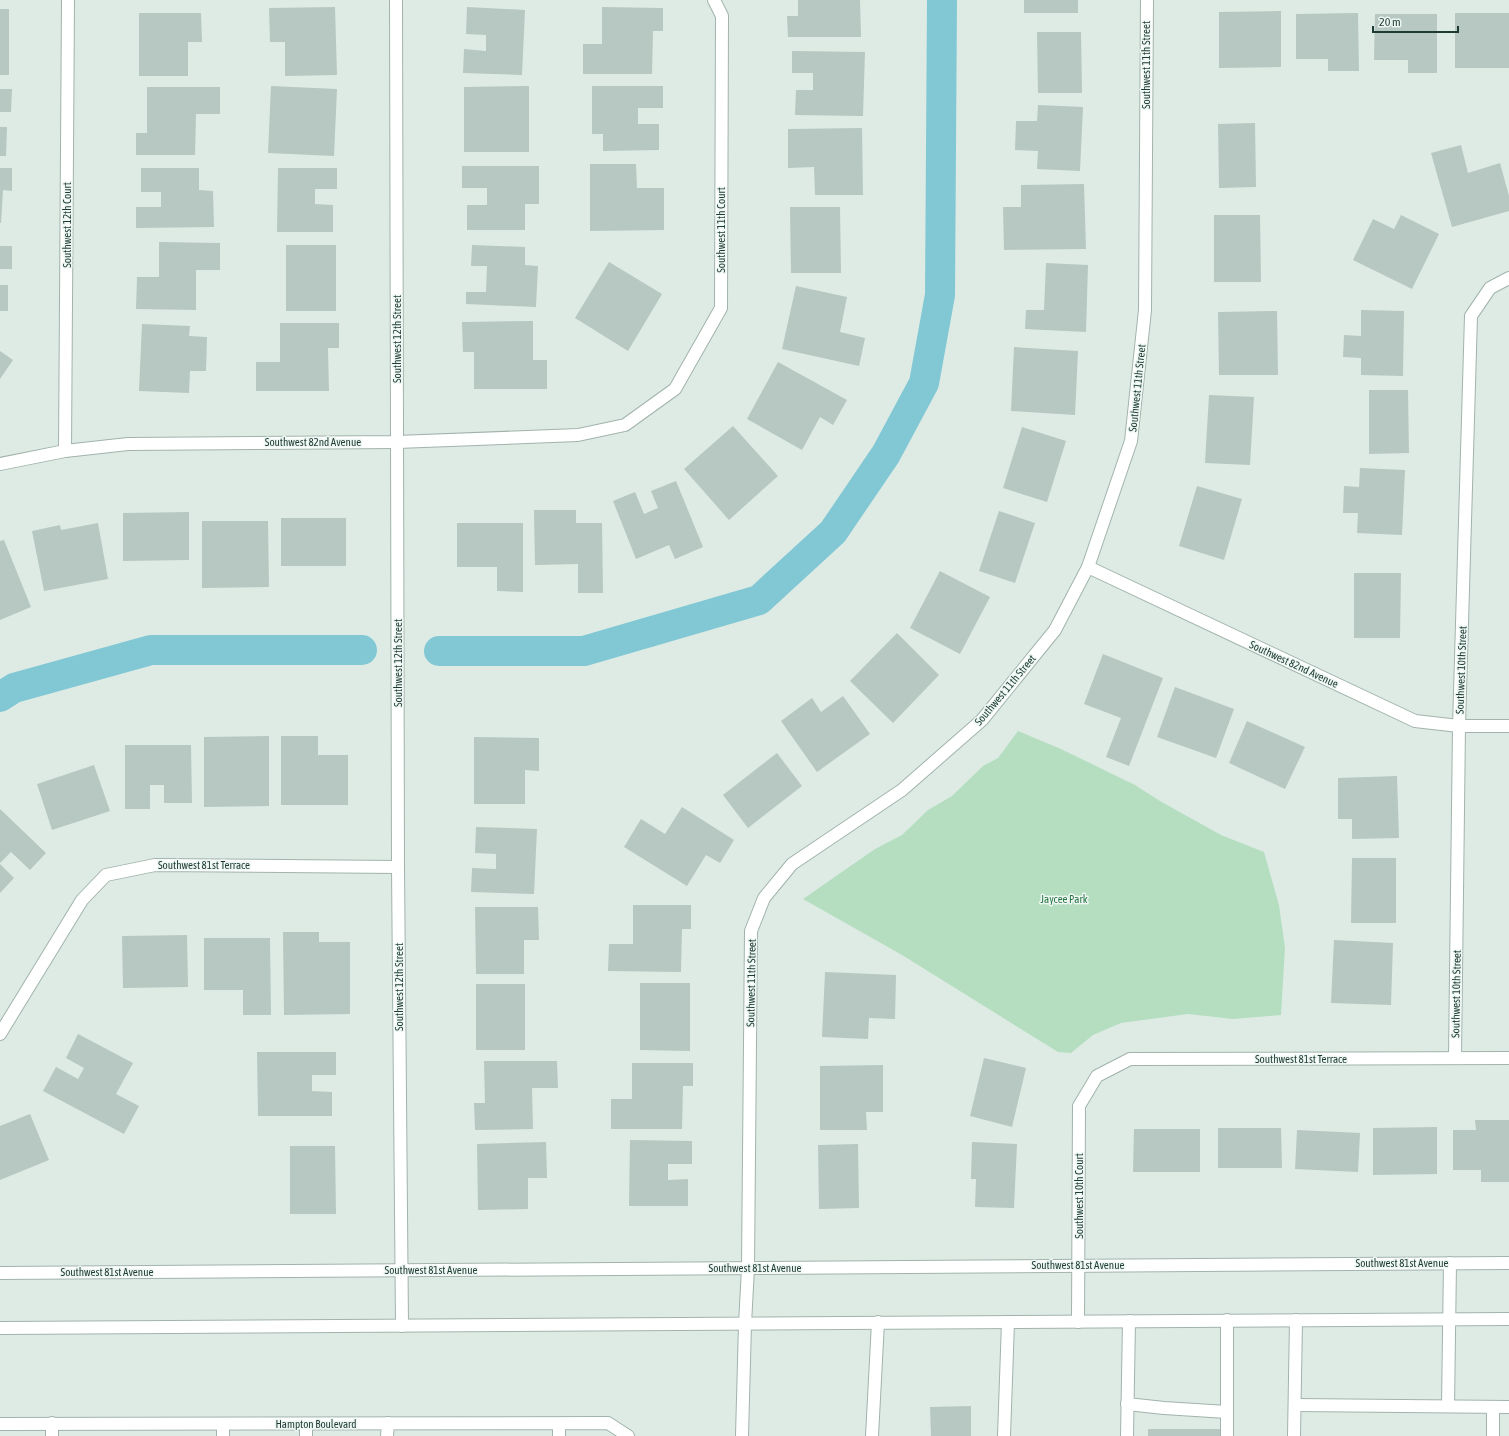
<svg xmlns="http://www.w3.org/2000/svg" width="1509" height="1436" viewBox="0 0 1509 1436" font-family="'Asap Condensed',sans-serif">
	<style>
		.green { fill: #b5dec0 }
		.lines { fill: none; stroke-linecap: round; stroke-linejoin: round }
		.canal { stroke: #81c8d4; stroke-width: 30 }
		.building { fill: #b6c8c1 }
		.service-casing { stroke: #a1b3ac; stroke-width: 14 }
		.minor-casing { stroke: #a1b3ac; stroke-width: 14 }
		.tertiary-casing { stroke: #a1b3ac; stroke-width: 14 }
		.service { stroke: #fff; stroke-width: 12 }
		.minor { stroke: #fff; stroke-width: 12 }
		.tertiary { stroke: #fff; stroke-width: 12 }
		.labels { text-anchor: middle; dominant-baseline: central; stroke-width: 3; stroke-linejoin: round; paint-order: stroke }
		.street-label { font-size: 11px; fill: #1e3b33; stroke: #eef7f3 }
		.park-label { font-size: 11px; fill: #267444; stroke: #eef7f3 }
	</style>
	<rect width="100%" height="100%" fill="#deebe5"/>
	<path class="green" d="M1018,731L1061,749L1135,785L1160,801L1221,835L1264,852L1279,905L1285,948L1281,1015L1233,1019L1188,1014L1121,1023L1093,1035L1071,1053L1058,1052L902,955L803,899L875,849L902,835L928,810L952,796L983,766L998,758Z"/>
	<g class="lines">
		<g class="canal">
			<path d="M439,651H584L759,600L833,532L886,454L924,383L940,295L942,0"/>
			<path d="M0,697L14,688L151,650H362"/>
		</g>
	</g>
	<g class="building">
		<path d="M798,0H860L861,37H788L787,16H798Z"/>
		<rect x="1024" y="0" width="54" height="13"/>
		<path d="M335,7L337,75L285,76V42H270L269,8Z"/>
		<path d="M467,7L525,10L522,75L463,73L464,49L486,51V35L466,34Z"/>
		<path d="M602,7L663,8V31H653L652,74H583V44H602Z"/>
		<rect x="0" y="9" width="9" height="66"/>
		<path d="M1281,11V67L1219,68V12Z"/>
		<path d="M139,13H201L202,42H188V76H139Z"/>
		<path d="M1358,13L1359,71H1328V59H1296V14Z"/>
		<rect x="1455" y="13" width="54" height="55"/>
		<path d="M1375,14H1437V73H1408V60H1374Z"/>
		<path d="M1037,32H1081L1082,93H1038Z"/>
		<path d="M792,51L865,52L863,116L795,115L796,90H813V73H792Z"/>
		<path d="M271,86L337,89L334,156L268,153Z"/>
		<path d="M529,86V152H464V87Z"/>
		<path d="M592,86H663V108H638V124H659V150L603,151V134H592Z"/>
		<path d="M147,87H220V114H196L195,155H136V133H147Z"/>
		<path d="M0,89H12L11,112H0Z"/>
		<path d="M1038,105L1083,107L1080,171L1037,169L1038,151L1015,150L1016,121H1037Z"/>
		<path d="M1255,123L1256,187L1219,188L1218,124Z"/>
		<path d="M0,127H7L6,156H0Z"/>
		<path d="M862,128L863,195H815L814,167L788,168V129Z"/>
		<path d="M1461,145L1468,173L1500,163L1509,196V211L1452,227L1431,153Z"/>
		<path d="M590,164H636L637,188H664V230L590,231Z"/>
		<path d="M462,166H539V204H525V230H467V205H487V188H462Z"/>
		<path d="M0,168H12V191L3,190L1,223H0Z"/>
		<path d="M141,168H199V190L213,191L214,227L136,228V207H161V192H141Z"/>
		<path d="M278,168H337V189H315V204L333,205V232H277Z"/>
		<path d="M1084,184L1086,249L1004,250L1003,207H1021V185Z"/>
		<path d="M790,207H840L841,273H791Z"/>
		<path d="M1214,215H1260L1261,282H1214Z"/>
		<path d="M1401,215L1439,234L1412,289L1353,260L1373,219L1394,229Z"/>
		<path d="M159,242L220,243V270H196V310L136,309L137,277H159Z"/>
		<rect x="286" y="245" width="50" height="66"/>
		<path d="M472,245L525,247V265L538,266L536,307L466,304V292H486L487,266H471Z"/>
		<rect x="0" y="246" width="12" height="23"/>
		<path d="M609,262L662,294L628,351L575,318Z"/>
		<path d="M1046,263L1088,265L1086,332L1025,329L1026,310H1044Z"/>
		<rect x="0" y="285" width="8" height="26"/>
		<path d="M796,286L847,297L840,332L865,338L859,366L782,349Z"/>
		<path d="M1361,310L1404,311L1403,376L1361,375V358L1343,357L1344,335L1361,336Z"/>
		<path d="M1277,311L1278,375H1219L1218,312Z"/>
		<path d="M533,321V360H547V389H474V352H463L462,322Z"/>
		<path d="M280,323H339V348H328L329,391H256V362H280Z"/>
		<path d="M142,324L190,326L189,336L207,337L206,371H190L189,393L139,391Z"/>
		<path d="M1014,347L1078,351L1075,415L1011,411Z"/>
		<path d="M0,351L13,360L0,379Z"/>
		<path d="M778,362L847,400L833,425L820,417L802,450L747,419Z"/>
		<path d="M1369,390H1408L1409,453L1369,454Z"/>
		<path d="M1209,395L1254,397L1250,465L1205,463Z"/>
		<path d="M733,426L778,476L729,520L684,469Z"/>
		<path d="M1022,427L1066,441L1047,502L1003,488Z"/>
		<path d="M1360,468L1405,470L1402,535L1357,533L1358,513H1343L1344,486L1359,487Z"/>
		<path d="M676,481L703,547L675,559L669,545L636,559L613,501L635,492L644,514L658,508L651,491Z"/>
		<path d="M1197,486L1242,499L1224,560L1179,546Z"/>
		<path d="M534,510H576V523H602L603,593H578V564L535,565Z"/>
		<path d="M999,511L1035,523L1015,583L979,571Z"/>
		<path d="M189,512V560L123,561V513Z"/>
		<rect x="281" y="518" width="65" height="48"/>
		<path d="M202,521H268L269,587L202,588Z"/>
		<path d="M98,523L108,579L44,591L32,531L60,525L61,530Z"/>
		<path d="M457,523H523V592L497,591V567H457Z"/>
		<path d="M4,540L31,607L0,620V541Z"/>
		<path d="M940,571L990,597L960,654L910,628Z"/>
		<path d="M1354,573H1401L1400,638H1354Z"/>
		<path d="M897,633L939,675L893,723L850,681Z"/>
		<path d="M1103,654L1163,678L1129,766L1106,757L1121,718L1084,704Z"/>
		<path d="M1175,687L1234,709L1216,758L1157,737Z"/>
		<path d="M843,696L870,734L817,772L781,721L812,698L821,712Z"/>
		<path d="M1247,721L1305,747L1285,789L1229,763Z"/>
		<path d="M269,736V806L204,807V737Z"/>
		<path d="M281,736H318V755H348V805H281Z"/>
		<path d="M474,737L539,738V771L525,770V804H474Z"/>
		<path d="M125,745H191L192,803H164V785H150V809H125Z"/>
		<path d="M777,753L802,786L748,828L723,795Z"/>
		<path d="M94,765L110,811L52,830L37,784Z"/>
		<path d="M1397,776L1399,838L1352,839V819H1338V778Z"/>
		<path d="M682,807L734,840L720,863L706,855L687,886L624,847L641,819L665,834Z"/>
		<path d="M0,809L46,853L30,870L11,852L0,863Z"/>
		<path d="M476,827L537,829L534,894L471,892L472,868L496,869V854L475,853Z"/>
		<path d="M1352,858H1396V923H1351Z"/>
		<path d="M0,864L14,878L0,893Z"/>
		<path d="M633,905H691V929H682L681,972L608,971L609,944H633Z"/>
		<path d="M475,907H538L539,940H524V974H476Z"/>
		<path d="M283,932H319V942H350V1014L284,1015Z"/>
		<path d="M187,935L188,987L123,988L122,936Z"/>
		<path d="M204,938H270L271,1015H243V990H204Z"/>
		<path d="M1334,940L1393,943L1391,1005L1331,1003Z"/>
		<path d="M825,972L896,975L895,1019L869,1018L868,1039L822,1037Z"/>
		<path d="M640,983H690V1051L640,1050Z"/>
		<rect x="476" y="984" width="49" height="66"/>
		<path d="M78,1034L133,1063L116,1094L139,1106L124,1134L43,1091L56,1067L78,1079L84,1068L66,1058Z"/>
		<path d="M257,1052H336V1075H312V1091L332,1092V1116H258Z"/>
		<path d="M984,1058L1026,1068L1012,1127L970,1116Z"/>
		<path d="M484,1061H557L558,1088H532L533,1129L475,1130L474,1103H485Z"/>
		<path d="M632,1063H693V1086H683L682,1129H611V1099H632Z"/>
		<path d="M883,1065V1112H866L867,1130H820V1066Z"/>
		<path d="M30,1114L49,1160L0,1180V1126Z"/>
		<path d="M1475,1120H1509V1182H1481V1170H1453V1130H1476Z"/>
		<path d="M1437,1127V1174L1373,1175V1128Z"/>
		<path d="M1218,1128H1281L1282,1168H1218Z"/>
		<path d="M1134,1129H1200V1172H1133Z"/>
		<path d="M1297,1130L1360,1133L1358,1172L1295,1169Z"/>
		<path d="M630,1140L692,1141V1164H668V1180L688,1179V1206H629Z"/>
		<path d="M546,1142L547,1178H528V1209L478,1210L477,1144Z"/>
		<path d="M972,1142L1017,1144L1014,1208L975,1207L976,1179H971Z"/>
		<path d="M858,1144L859,1208L819,1209L818,1145Z"/>
		<path d="M290,1146H335L336,1214H290Z"/>
		<path d="M971,1406V1436H931L930,1407Z"/>
		<rect x="1148" y="1429" width="72" height="7"/>
	</g>
	<g class="lines">
		<g class="service-casing">
			<g id="service">
				<path d="M1127,1404L1164,1408L1227,1412"/>
				<path d="M1295,1405L1509,1407"/>
				<path d="M1448,1406L1450,1263"/>
				<path d="M52,1423V1436"/>
				<path d="M223,1424V1436"/>
				<path d="M306,1424V1436"/>
				<path d="M559,1424V1436"/>
				<path d="M387,1436L388,1423"/>
				<path d="M872,1436L878,1322"/>
				<path d="M1004,1436L1008,1322"/>
				<path d="M1127,1436L1129,1321"/>
				<path d="M1227,1436V1320"/>
				<path d="M1294,1436L1296,1320"/>
				<path d="M1493,1436V1407"/>
			</g>
		</g>
		<g class="minor-casing">
			<g id="minor">
				<path d="M396,0L398,867L402,1326"/>
				<path d="M65,451L68,0"/>
				<path d="M0,464L65,451L128,444L397,442L578,435L625,425L675,389L721,308L722,16L714,0"/>
				<path d="M1088,567L1415,721L1459,726H1509"/>
				<path d="M0,1034L82,900L106,875L155,865L398,867"/>
				<path d="M1455,1058L1459,726L1471,316L1490,288L1509,278"/>
				<path d="M1078,1322L1079,1106L1097,1076L1130,1059L1509,1058"/>
				<path d="M745,1324L748,1268L751,931L764,898L792,864L902,790L982,720L1055,630L1088,567L1131,441L1145,310L1147,0"/>
				<path d="M0,1424L608,1423L628,1436"/>
			</g>
		</g>
		<g class="tertiary-casing">
			<g id="tertiary">
				<path d="M0,1273L1509,1263"/>
				<path d="M0,1328L1509,1319"/>
				<path d="M742,1436L745,1324"/>
			</g>
		</g>
		<use href="#service" class="service"/>
		<use href="#minor" class="minor"/>
		<use href="#tertiary" class="tertiary"/>
	</g>
	<g class="labels">
		<g class="street-label">
			<text transform="translate(1146 65) rotate(-90)">Southwest 11th Street</text>
			<text transform="translate(67 225) rotate(-90)">Southwest 12th Court</text>
			<text transform="translate(721 230) rotate(-90)">Southwest 11th Court</text>
			<text transform="translate(397 339) rotate(-90)">Southwest 12th Street</text>
			<text transform="translate(1137 388) rotate(-84)">Southwest 11th Street</text>
			<text x="313" y="442">Southwest 82nd Avenue</text>
			<text transform="translate(398 663) rotate(-90)">Southwest 12th Street</text>
			<text transform="translate(1294 664) rotate(25)">Southwest 82nd Avenue</text>
			<text transform="translate(1461 670) rotate(-88)">Southwest 10th Street</text>
			<text transform="translate(1005 690) rotate(-50)">Southwest 11th Street</text>
			<text x="204" y="865">Southwest 81st Terrace</text>
			<text transform="translate(751 983) rotate(-89)">Southwest 11th Street</text>
			<text transform="translate(399 987) rotate(-90)">Southwest 12th Street</text>
			<text transform="translate(1456 994) rotate(-89)">Southwest 10th Street</text>
			<text x="1301" y="1059">Southwest 81st Terrace</text>
			<text transform="translate(1079 1196) rotate(-90)">Southwest 10th Court</text>
			<text x="1402" y="1263">Southwest 81st Avenue</text>
			<text x="1078" y="1265">Southwest 81st Avenue</text>
			<text x="755" y="1268">Southwest 81st Avenue</text>
			<text x="431" y="1270">Southwest 81st Avenue</text>
			<text x="107" y="1272">Southwest 81st Avenue</text>
			<text x="316" y="1424">Hampton Boulevard</text>
		</g>
		<g class="park-label">
			<text x="1064" y="899">Jaycee Park</text>
		</g>
	</g>
	<path d="M1373 26v6h85v-6" fill="none" stroke="#1e3b33" stroke-width="2"/>
	<text x="1379" y="26" font-size="12" fill="#1e3b33" stroke="#eef7f3" stroke-width="3" paint-order="stroke">20 m</text>
</svg>
